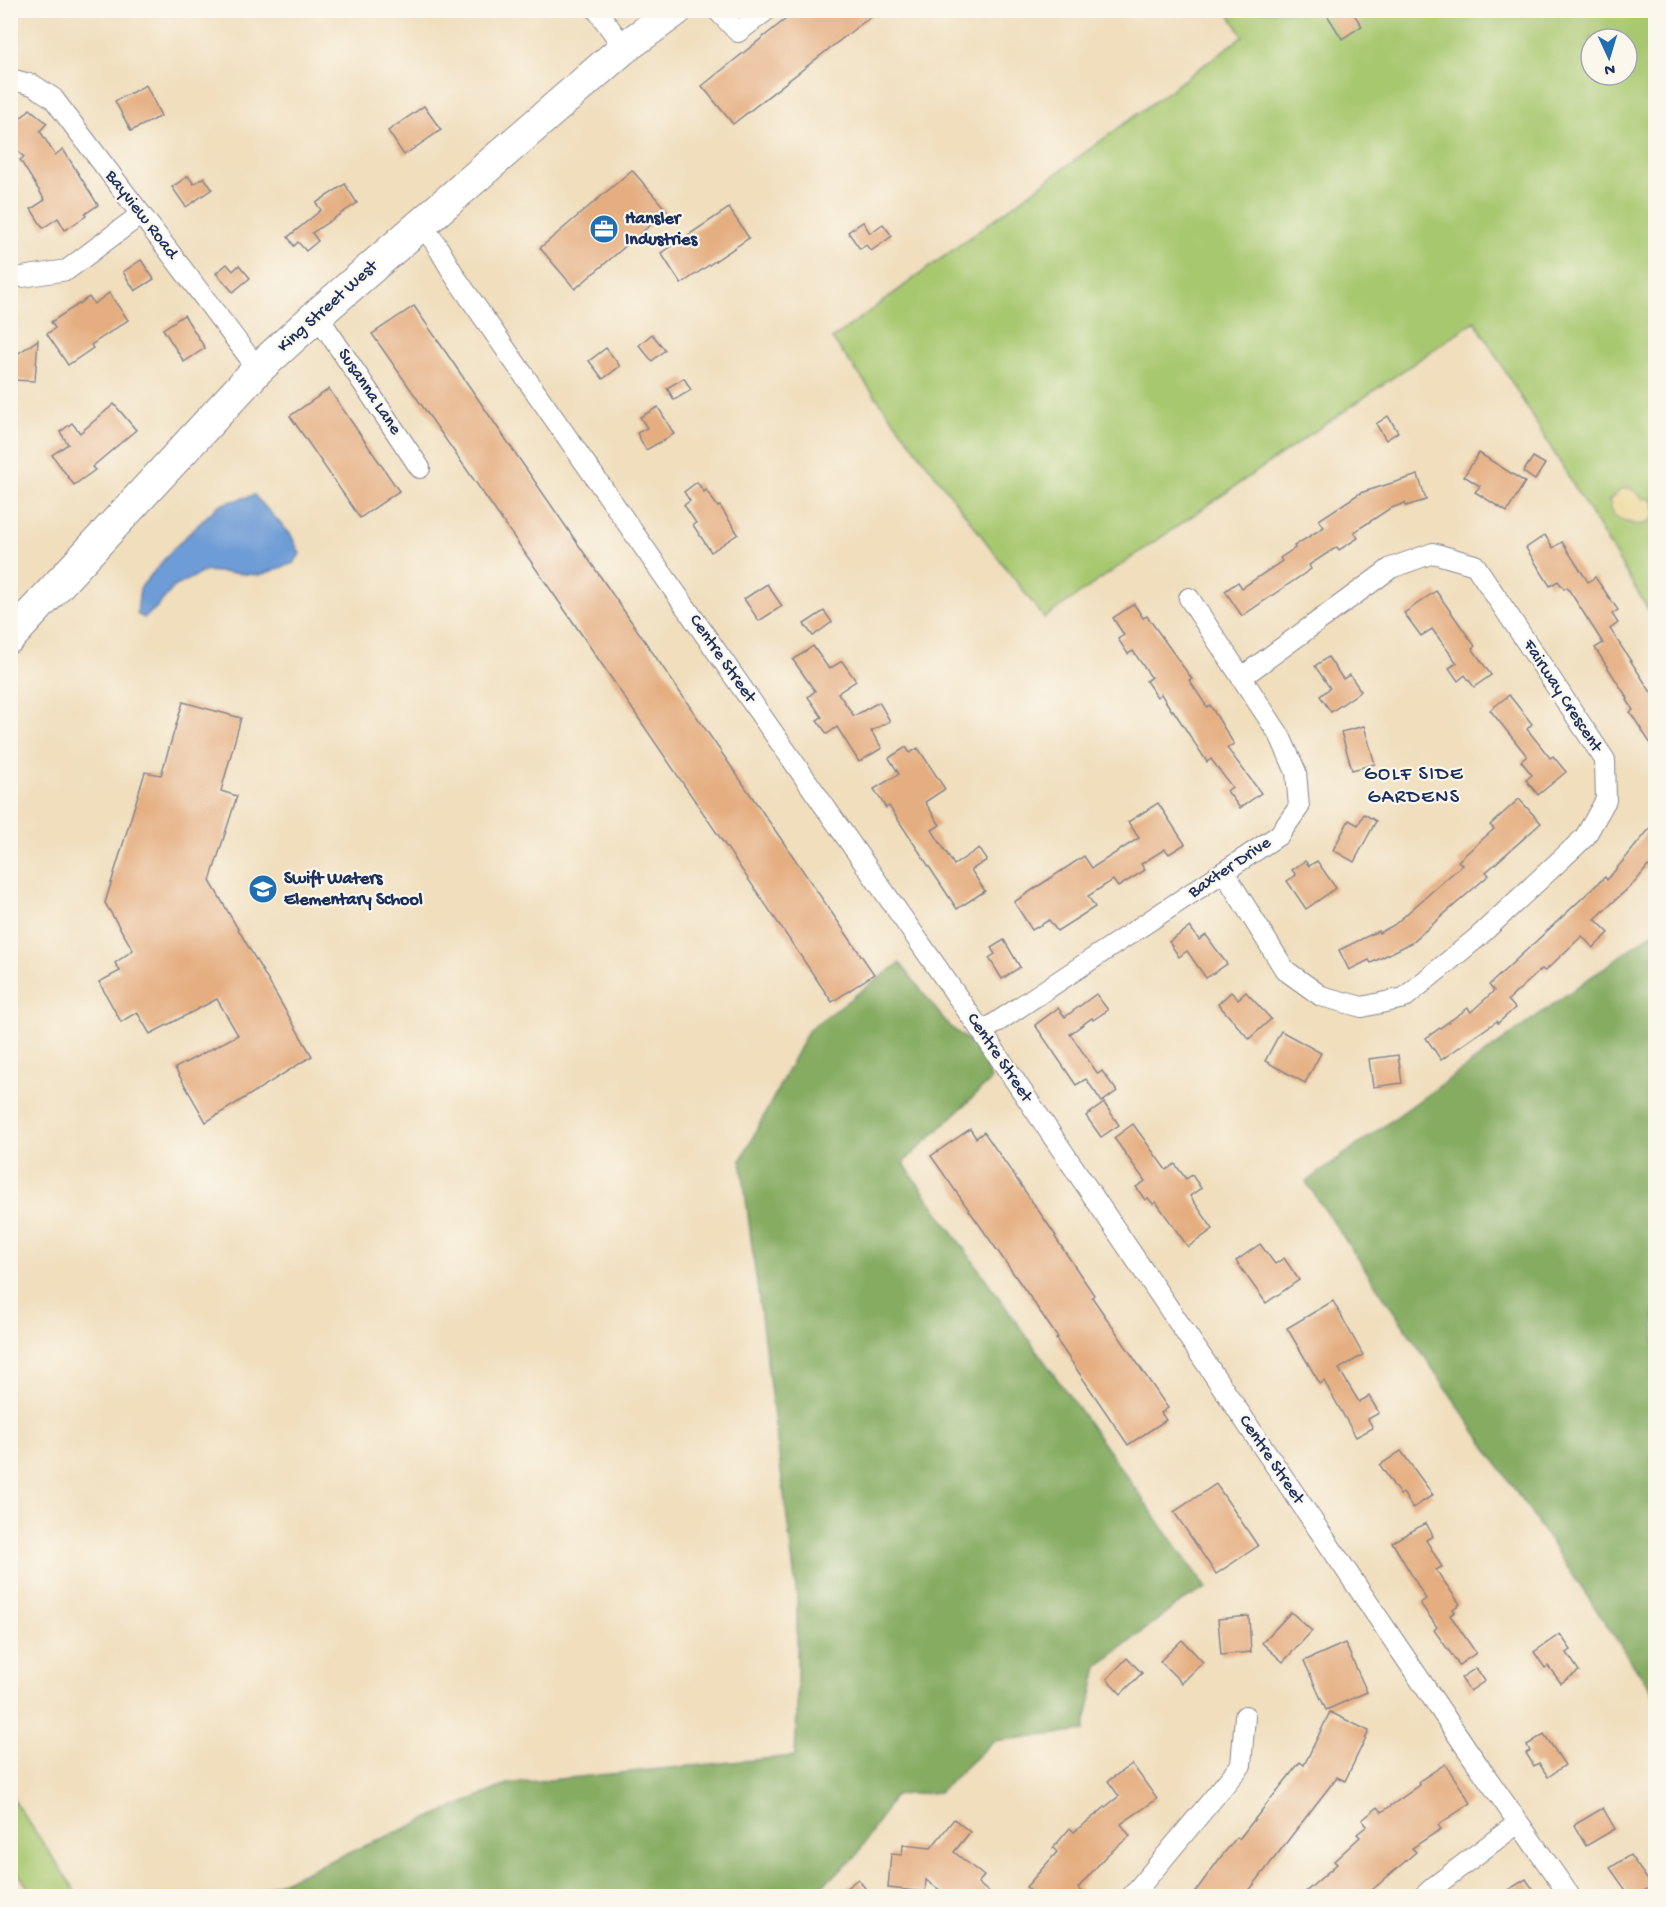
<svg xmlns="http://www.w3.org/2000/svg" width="1666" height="1907" viewBox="0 0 1666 1907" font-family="'Gochi Hand',sans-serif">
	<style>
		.green { fill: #a8c86f; stroke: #627c66; stroke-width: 1.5; fill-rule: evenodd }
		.forest { fill: #86ac62; stroke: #506e60; stroke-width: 1.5 }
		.sand { fill: #eeda9e; stroke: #84847e; stroke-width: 1.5 }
		.water { fill: #6e9cd6; stroke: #44669a; stroke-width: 1.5 }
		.building { fill: #e5ae81 }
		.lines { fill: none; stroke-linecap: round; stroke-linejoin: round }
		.minor-casing { stroke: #86868e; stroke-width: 22 }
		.primary-casing { stroke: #86868e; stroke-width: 34 }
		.minor { stroke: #fff; stroke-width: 20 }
		.primary { stroke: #fff; stroke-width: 32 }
		.labels { text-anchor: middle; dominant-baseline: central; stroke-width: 4.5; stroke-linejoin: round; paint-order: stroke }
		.street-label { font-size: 18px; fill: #1b2f5e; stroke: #fbf7ec }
		.poi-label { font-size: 18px; font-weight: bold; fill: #1b2f5e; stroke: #fbf7ec; text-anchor: start }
		.neighbourhood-label { font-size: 20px; letter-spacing: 1.5px; fill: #1b2f5e; stroke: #fbf7ec }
	</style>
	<rect width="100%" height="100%" fill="#fbf7ec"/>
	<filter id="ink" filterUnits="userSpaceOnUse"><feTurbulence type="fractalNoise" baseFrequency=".0167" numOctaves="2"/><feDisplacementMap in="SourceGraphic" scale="12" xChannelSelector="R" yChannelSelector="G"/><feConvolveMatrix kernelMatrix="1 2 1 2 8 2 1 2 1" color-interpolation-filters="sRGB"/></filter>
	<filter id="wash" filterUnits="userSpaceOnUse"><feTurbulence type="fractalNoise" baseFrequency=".008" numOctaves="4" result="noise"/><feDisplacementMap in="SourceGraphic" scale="24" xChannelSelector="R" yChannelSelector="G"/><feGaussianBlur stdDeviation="1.35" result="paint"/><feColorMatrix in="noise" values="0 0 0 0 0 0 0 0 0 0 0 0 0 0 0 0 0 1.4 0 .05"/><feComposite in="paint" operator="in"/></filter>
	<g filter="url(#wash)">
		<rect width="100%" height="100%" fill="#f0debd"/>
		<g class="green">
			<path d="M1227,11H1655V621L1475,321L1044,618L832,339L1243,36ZM1591,39H1627V75H1591Z"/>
			<path d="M11,1796L79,1896H34L11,1863Z"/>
		</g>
		<g class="forest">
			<path d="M1655,931V1696L1306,1182Z"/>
			<path d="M900,963L949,1026L981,1050L991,1080L903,1163L1206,1588L1178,1604L1098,1666L1084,1731L993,1741L939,1792L895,1795L855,1858L809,1896H249L508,1784L795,1756L797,1713V1596L741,1160L809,1029Z"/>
		</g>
		<path class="sand" d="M1630,488L1644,499L1649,498L1654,502L1655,516C1644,531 1628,523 1614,516L1609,500L1622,489Z"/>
		<path class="water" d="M254,495L291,535L300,554L294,563L260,575L205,571L174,587L156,608L144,618L137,614L140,588L173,549L219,505Z"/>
		<g id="blocks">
			<g class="building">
				<path d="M797,10H881L857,27L733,124L702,86Z"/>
				<path d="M1324,10H1351L1362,26L1342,39Z"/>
				<path d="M146,85L161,116L131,131L115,101Z"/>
				<path d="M424,106L441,130L404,155L388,131Z"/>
				<path d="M10,108L22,117L30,109L47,123L40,131L55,155L63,149L98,205L85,214L86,216L65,230L58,218L43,228L31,209L45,200L20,160L24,157L10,145Z"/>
				<path d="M632,170L667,211L575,289L540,248Z"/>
				<path d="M188,176L194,184L204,177L212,189L186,207L172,187Z"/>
				<path d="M345,184L357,203L312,233L318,241L306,251L298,242L294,246L288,237L321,210L316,203Z"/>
				<path d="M729,208L749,238L681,284L661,253Z"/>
				<path d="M863,222L870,233L883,224L892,236L871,251L866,245L860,249L848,232Z"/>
				<path d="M141,260L154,279L135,291L123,272Z"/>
				<path d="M227,264L233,271L239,265L250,278L233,292L216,273Z"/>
				<path d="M109,293L128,320L91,345L93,348L68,365L47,334L55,328L51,322L89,297L94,304Z"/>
				<path d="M414,306L874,974L832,1002L571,619L372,334Z"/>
				<path d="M184,315L205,348L184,362L163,329Z"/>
				<path d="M652,334L665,350L652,361L639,345Z"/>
				<path d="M38,340L35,381L10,380V359Z"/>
				<path d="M606,348L620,366L603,379L589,361Z"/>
				<path d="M684,378L691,390L674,400L667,388Z"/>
				<path d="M329,389L399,491L360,518L290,416Z"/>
				<path d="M114,404L136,430L92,467L95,470L74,485L52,455L68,444L60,432L72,423L80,433Z"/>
				<path d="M658,407L674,434L646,450L637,433L647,428L640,417Z"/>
				<path d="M1388,416L1398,432L1386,440L1376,424Z"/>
				<path d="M1479,453L1525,482L1507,512L1475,492L1480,486L1464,476Z"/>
				<path d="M1533,457L1545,464L1535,480L1523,472Z"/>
				<path d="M1418,475L1426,500L1406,506L1405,503L1389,509L1354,532L1358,538L1339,550L1337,547L1309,565L1311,569L1242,616L1225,591L1238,582L1242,588L1282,561L1280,558L1295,548L1294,546L1324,527L1319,520L1360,493Z"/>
				<path d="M697,482L704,492L706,490L718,507L720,506L738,534L711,552L693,525L696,523L684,505L690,501L684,492Z"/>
				<path d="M1545,535L1553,548L1562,542L1588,582L1595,577L1618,610L1612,614L1618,623L1610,629L1656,700V752L1630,712L1633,710L1627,700L1628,699L1595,648L1603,643L1567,587L1564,589L1558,581L1550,586L1526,548Z"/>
				<path d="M767,584L782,606L759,621L744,599Z"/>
				<path d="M1436,591L1475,646L1472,648L1491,675L1474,687L1465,675L1458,681L1449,668L1457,663L1432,629L1421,636L1404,613Z"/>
				<path d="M1134,604L1143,618L1147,616L1192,679L1189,680L1207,707L1210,705L1234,744L1227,748L1261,793L1240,808L1227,791L1232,787L1211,759L1207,762L1173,710L1172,711L1161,694L1157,697L1146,681L1151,677L1133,651L1128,654L1118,639L1124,635L1113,618Z"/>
				<path d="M824,611L832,622L813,636L804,624Z"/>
				<path d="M813,646L829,669L842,661L856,681L838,693L854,716L879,702L890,721L871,731L882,748L859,762L837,727L827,734L817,720L822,717L808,697L815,691L793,660Z"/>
				<path d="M1328,657L1343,679L1350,675L1361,691L1331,712L1320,696L1330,688L1315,666Z"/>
				<path d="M1509,695L1532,724L1527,729L1550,758L1553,756L1566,772L1538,795L1526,780L1532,775L1521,761L1527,756L1490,710Z"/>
				<path d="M183,702L241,718L221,791L237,796L210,881L312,1056L206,1122L175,1068L238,1035L217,999L150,1034L137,1012L121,1022L99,982L120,971L115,963L133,950L105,903L145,772L161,775Z"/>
				<path d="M1364,726L1375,764L1352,770L1341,732Z"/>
				<path d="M906,747L910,753L918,748L945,789L925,802L940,825L932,830L954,865L979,848L987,860L971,870L985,891L957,909L889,806L886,808L874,789L899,774L889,758Z"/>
				<path d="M1519,799L1541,823L1486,872L1489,875L1411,943L1371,963L1369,960L1349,970L1339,950L1378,931L1379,933L1394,925L1462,865L1458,861L1494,829L1490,825Z"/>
				<path d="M1158,803L1185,844L1169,854L1165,849L1141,864L1145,870L1118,887L1113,880L1088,896L1095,907L1057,931L1049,920L1032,930L1014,902L1084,856L1092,868L1139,838L1128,822Z"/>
				<path d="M1364,814L1376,821L1354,862L1333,850L1349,820L1358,825Z"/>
				<path d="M1656,821V872L1648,866L1636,881L1595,919L1609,933L1593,948L1582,936L1545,971L1542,969L1508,1000L1515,1008L1498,1023L1497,1021L1441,1060L1426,1038L1468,1008L1471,1012L1494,991L1489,985L1605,877L1607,880Z"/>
				<path d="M1305,861L1309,866L1317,861L1336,888L1306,909L1287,881L1296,875L1292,870Z"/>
				<path d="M1190,927L1199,940L1206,935L1227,964L1206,978L1187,951L1179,957L1169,942Z"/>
				<path d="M1004,940L1020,967L1002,979L989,958L995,954L991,948Z"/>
				<path d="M1231,992L1238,999L1246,992L1271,1019L1249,1039L1218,1004Z"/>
				<path d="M1096,994L1108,1010L1093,1020L1092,1018L1070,1034L1098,1074L1102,1071L1117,1091L1102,1102L1086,1079L1076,1085L1035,1025L1058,1008L1065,1017Z"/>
				<path d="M1281,1031L1321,1053L1305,1083L1265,1061Z"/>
				<path d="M1398,1055L1402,1083L1373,1087L1369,1059Z"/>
				<path d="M1104,1103L1119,1125L1101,1137L1086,1116Z"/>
				<path d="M1133,1124L1166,1170L1175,1164L1186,1179L1192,1175L1201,1188L1190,1196L1213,1229L1188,1247L1156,1202L1153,1204L1148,1198L1145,1200L1136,1187L1145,1181L1114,1138Z"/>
				<path d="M970,1129L976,1138L984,1132L1056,1236L1055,1237L1094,1295L1092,1297L1168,1408L1161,1413L1166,1420L1128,1445L1056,1339L1058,1338L1030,1297L931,1156Z"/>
				<path d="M1260,1244L1275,1264L1284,1258L1299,1280L1266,1303L1236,1261Z"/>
				<path d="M1333,1301L1363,1355L1339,1369L1359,1402L1369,1396L1379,1413L1368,1419L1373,1428L1356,1437L1324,1381L1320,1384L1287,1328Z"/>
				<path d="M1401,1451L1433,1495L1413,1508L1403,1493L1400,1495L1380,1465Z"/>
				<path d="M1216,1484L1258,1546L1216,1574L1174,1512Z"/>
				<path d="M1426,1523L1433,1536L1426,1540L1442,1567L1436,1570L1460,1604L1453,1609L1455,1612L1450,1615L1476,1653L1459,1665L1434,1630L1437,1627L1420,1603L1426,1599L1392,1542Z"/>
				<path d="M1291,1612L1312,1631L1283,1662L1262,1643Z"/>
				<path d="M1249,1616L1251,1652L1221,1655L1218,1619Z"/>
				<path d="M1560,1634L1571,1650L1567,1653L1579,1671L1561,1683L1548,1666L1545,1668L1534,1652Z"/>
				<path d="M1182,1640L1203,1662L1182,1683L1160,1661Z"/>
				<path d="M1345,1643L1367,1692L1326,1710L1304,1661Z"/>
				<path d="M1127,1658L1142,1673L1121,1694L1107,1679Z"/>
				<path d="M1476,1668L1485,1681L1470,1691L1461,1678Z"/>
				<path d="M1330,1712L1369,1731L1345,1781L1337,1777L1245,1896H1192L1220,1858L1237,1837L1239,1839L1300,1762L1304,1765Z"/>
				<path d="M1544,1734L1565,1765L1548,1777L1539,1763L1534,1766L1526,1753L1530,1751L1527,1745Z"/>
				<path d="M1132,1764L1157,1799L1121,1824L1130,1836L1106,1856L1078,1888L1087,1896H1037L1026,1887L1057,1852L1053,1848L1070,1828L1074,1832L1119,1796L1108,1781Z"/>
				<path d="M1445,1764L1471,1803L1438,1825L1441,1829L1412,1848L1416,1852L1365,1896H1301L1337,1864L1334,1861L1360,1837L1357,1834L1367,1826L1362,1820L1378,1807L1382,1812L1420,1785L1418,1782Z"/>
				<path d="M1603,1808L1615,1829L1586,1846L1574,1825Z"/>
				<path d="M954,1819L970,1832L954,1852L984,1876L978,1883L993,1896H948L926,1880L925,1892L888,1888L891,1854L902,1855L903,1845L931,1848Z"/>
				<path d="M1630,1855L1652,1886L1636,1896H1630L1610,1868Z"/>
				<path d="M858,1879L871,1896H836Z"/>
				<path d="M1526,1879L1537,1896H1498Z"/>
			</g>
		</g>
	</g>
	<g filter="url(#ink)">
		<use href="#blocks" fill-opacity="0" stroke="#86868e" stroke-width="1.5"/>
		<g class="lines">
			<g class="minor-casing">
				<g id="minor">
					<path d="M597,10L624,48"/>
					<path d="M717,10L738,32L767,10"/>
					<path d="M10,79L33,85L53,98L258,369"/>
					<path d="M421,224L436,244L456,278L982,1032L1471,1755L1570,1896"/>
					<path d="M22,277L67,270L140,215"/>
					<path d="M317,315L420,468"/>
					<path d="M1224,872L1285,970L1321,996L1362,1007L1404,998L1478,937L1585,837L1606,800L1605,760L1475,565L1433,553L1391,568L1242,677"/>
					<path d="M982,1032L1279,835L1299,807L1296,772L1280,736L1189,598"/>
					<path d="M1132,1896L1241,1765L1245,1716"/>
					<path d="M1424,1896L1435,1886L1518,1823"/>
				</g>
			</g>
			<g class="primary-casing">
				<path id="primary" d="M10,637L258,369L317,315L624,48L676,10"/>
			</g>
			<use href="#minor" class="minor"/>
			<use href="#primary" class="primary"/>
		</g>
	</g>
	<defs>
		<g id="office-disc" transform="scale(1.5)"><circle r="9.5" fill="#1f6fb2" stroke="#fbf7ec"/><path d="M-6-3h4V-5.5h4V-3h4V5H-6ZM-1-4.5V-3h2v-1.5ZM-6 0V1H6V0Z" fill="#fff"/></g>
		<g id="school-disc" transform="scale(1.5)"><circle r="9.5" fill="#1f6fb2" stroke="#fbf7ec"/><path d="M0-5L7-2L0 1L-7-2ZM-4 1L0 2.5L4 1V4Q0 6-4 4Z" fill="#fff"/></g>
	</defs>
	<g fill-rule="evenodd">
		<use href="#office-disc" x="604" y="229"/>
		<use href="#school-disc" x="263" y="889"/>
	</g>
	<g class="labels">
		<g class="street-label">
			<text transform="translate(141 215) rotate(52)">Bayview Road</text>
			<text transform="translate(328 307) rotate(-42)">King Street West</text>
			<text transform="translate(369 392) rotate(56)">Susanna Lane</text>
			<text transform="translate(722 659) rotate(55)">Centre Street</text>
			<text transform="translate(1562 696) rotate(57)">Fairway Crescent</text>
			<text transform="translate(1230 868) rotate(-34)">Baxter Drive</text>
			<text transform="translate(999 1058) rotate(56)">Centre Street</text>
			<text transform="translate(1271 1460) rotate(56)">Centre Street</text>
		</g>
		<g class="poi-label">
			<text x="625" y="219">Hansler<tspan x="625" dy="21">Industries</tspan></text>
			<text x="284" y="879">Swift Waters<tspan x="284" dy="21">Elementary School</tspan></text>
		</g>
		<g class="neighbourhood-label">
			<text x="1414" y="775">GOLF SIDE<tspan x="1414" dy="23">GARDENS</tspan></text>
		</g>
	</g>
	<rect width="1666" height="1907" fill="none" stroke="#fbf7ec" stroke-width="36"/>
	<g transform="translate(1609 57) rotate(176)"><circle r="28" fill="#fbf7ec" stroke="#a1a7b3" stroke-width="1.5"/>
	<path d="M0-4.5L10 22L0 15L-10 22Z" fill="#1f6fb2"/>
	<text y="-9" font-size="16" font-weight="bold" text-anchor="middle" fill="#1b2f5e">N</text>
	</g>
</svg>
